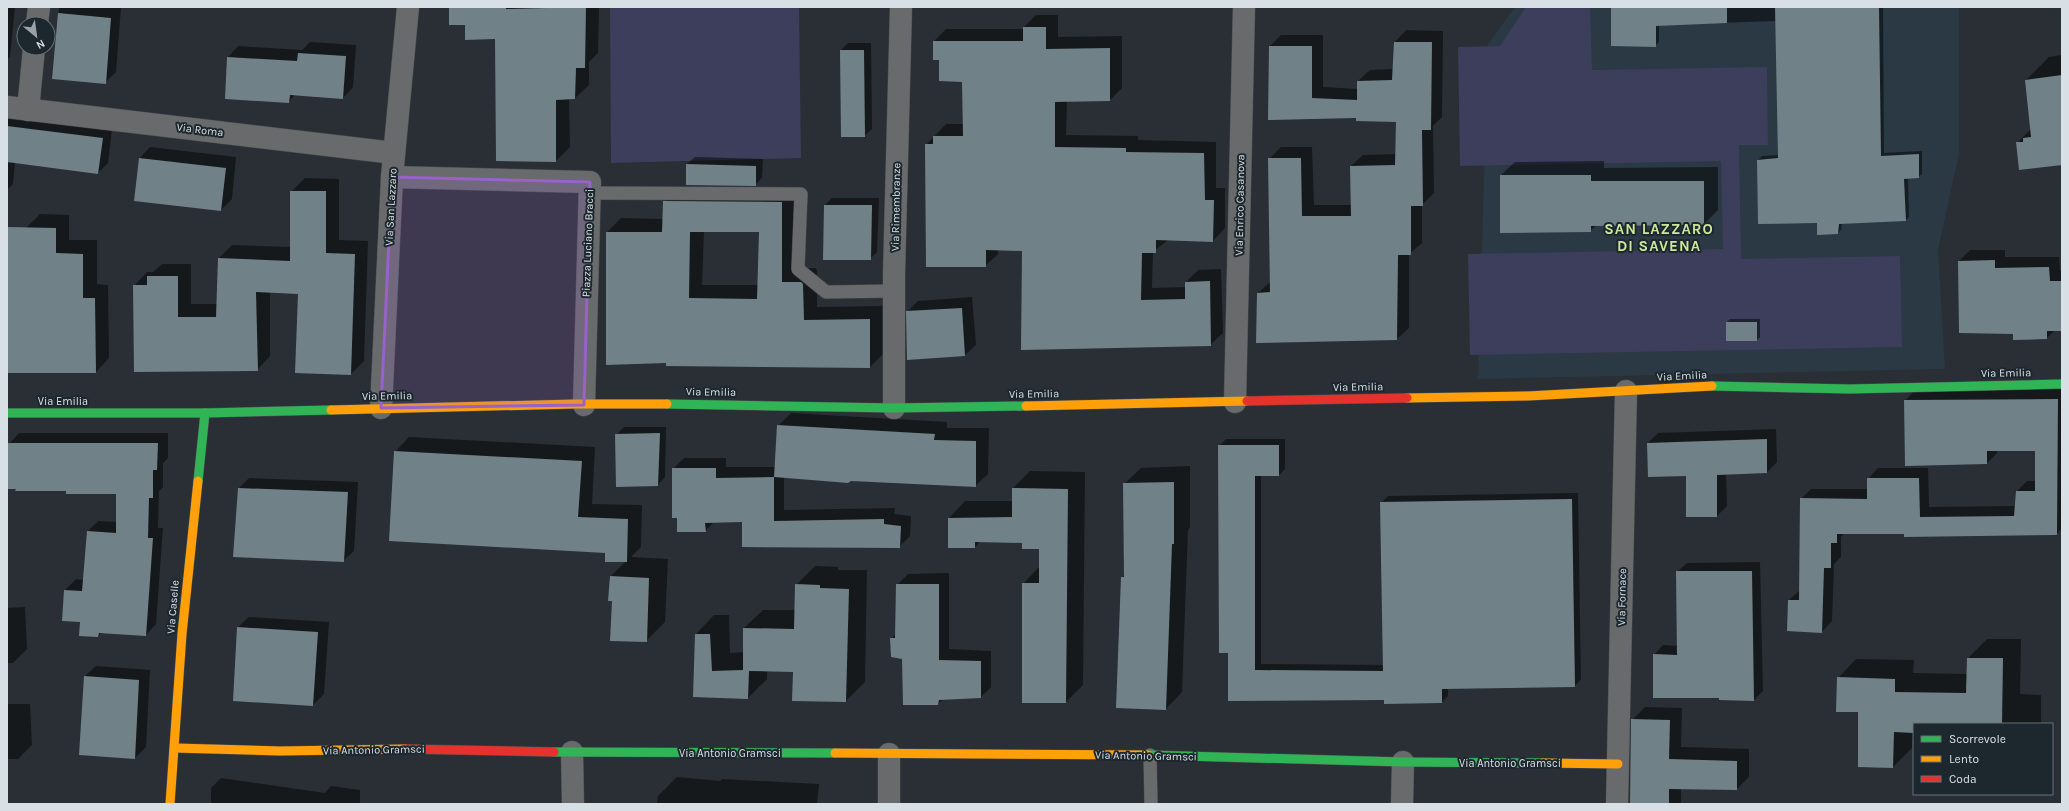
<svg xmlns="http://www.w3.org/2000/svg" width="2069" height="811" viewBox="0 0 2069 811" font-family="Karla,sans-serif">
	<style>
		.built { fill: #2a3944 }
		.green { fill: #3c3e5b }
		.shadow { fill: #0007; fill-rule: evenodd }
		.building { fill: #708288; fill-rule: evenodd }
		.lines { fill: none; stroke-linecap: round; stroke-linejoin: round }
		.lane-casing { stroke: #464b4f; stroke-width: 14 }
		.street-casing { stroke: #464b4f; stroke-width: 23 }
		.fast-casing { stroke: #464b4f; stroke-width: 10 }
		.slow-casing { stroke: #464b4f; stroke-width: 10 }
		.jam-casing { stroke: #464b4f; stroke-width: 10 }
		.lane { stroke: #686a6b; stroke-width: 13 }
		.street { stroke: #686a6b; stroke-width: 22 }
		.fast { stroke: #30b455; stroke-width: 9 }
		.slow { stroke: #ff9f0a; stroke-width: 9 }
		.jam { stroke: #e5322d; stroke-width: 9 }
		.marked { fill: #9762ca; fill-opacity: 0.2; stroke: #9762ca; stroke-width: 3; stroke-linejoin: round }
		.labels { text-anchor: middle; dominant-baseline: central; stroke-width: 4; stroke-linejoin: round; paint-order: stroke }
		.street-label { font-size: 11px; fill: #d9e0e5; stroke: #1c272e }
		.district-label { font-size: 15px; font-weight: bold; letter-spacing: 1px; fill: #cde69c; stroke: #1c272e }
	</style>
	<rect width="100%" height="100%" fill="#292f34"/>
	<path class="built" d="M1515,7H1959V154L1938,250L1945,369L1478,379L1488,44Z"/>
	<g class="green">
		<path d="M610,7H799L801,158L611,163Z"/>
		<path d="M1526,7H1590L1592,70L1767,67L1768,145H1739L1741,259L1900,256L1902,347L1470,355L1468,254L1723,249L1721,161L1460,166L1458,47L1500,46Z"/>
	</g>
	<g class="shadow">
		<path d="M7,7H15L10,57L7,60Z"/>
		<path d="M59,7H121L116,72L105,83L53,78Z"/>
		<path d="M450,7H599L598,53L589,62V85L575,98L569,99L570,147L556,161L496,38L466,24Z"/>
		<path d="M1612,7H1883L1884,153L1922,151V174L1918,177L1908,178L1909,217L1906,220L1842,223L1841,230L1838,233L1818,222L1758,160L1762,156L1779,155L1776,21L1659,25V42L1655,46Z"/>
		<path d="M1036,15H1058V37L1122,36V88L1110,100L1067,101L1066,135L1138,136V140L1216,142V188H1225V228L1213,241L1168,240L1153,252L1152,288L1186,287V282L1198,270L1221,269L1223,333L1210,345L1023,250H998V254L985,266L926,145L946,124H963V81L940,59L934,41L946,29H1024V27Z"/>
		<path d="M1406,30L1443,31L1442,117L1433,126L1434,193L1422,205V243L1409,254V328L1397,339L1257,342L1258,293L1270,282L1269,159L1281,147H1312L1314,205H1352L1351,166L1363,155L1397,154V121L1357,117L1269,119L1270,46L1281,35H1323V87L1358,89V81L1370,70L1393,69L1395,42Z"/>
		<path d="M310,42L356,45L353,87L343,98L296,94L288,102L228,57L238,46L302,50Z"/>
		<path d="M848,43H871L872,129L864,136L841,50Z"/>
		<path d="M2062,55V164L2017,143L2031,129L2026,80L2049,57Z"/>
		<path d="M7,116L112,129L108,163L98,173L15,162L13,184L7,190Z"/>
		<path d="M150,147L236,157L232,199L221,210L135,200L140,158Z"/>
		<path d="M695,157L763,159L762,178L755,185L687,164Z"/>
		<path d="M1604,161V168L1718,167V210L1704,224L1597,225L1590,231L1501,175L1515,162Z"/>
		<path d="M305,178L339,179V240L368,241L364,361L351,374L299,293L270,292V356L257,370L135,371L134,286L147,272H153L162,264H191V304H217L219,258L232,245L291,247V192Z"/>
		<path d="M678,188H796L795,268H815L817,270V307L884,306V353L870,367L667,362L607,232L621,218L664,219V202ZM704,231H760L759,285H702Z"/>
		<path d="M832,198H879L877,252L870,259L825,205Z"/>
		<path d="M40,214L69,215V240H97V284L108,285L109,358L96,372L7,371V238L26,228Z"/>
		<path d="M1970,250H2005V257H2059L2060,271H2062V330H2055L2047,338L2014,333L1959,261Z"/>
		<path d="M972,297L976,345L965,355L908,311L918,301Z"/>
		<path d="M1730,319H1760V337L1757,340L1727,322Z"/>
		<path d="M2062,389V528L2057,534L1845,533L1841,537V557L1834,564L1832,621L1822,632L1789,600L1800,590L1801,499L1811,489H1868V479L1878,468H1928L1929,507L2016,506L2017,491L2027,481H2036V450H1997V453L1987,463L1905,401L1915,390Z"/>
		<path d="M791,413L947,422V428H989L988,474L975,486L784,477V510L895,508L894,514L911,516L910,536L899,547L743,521L714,522L705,531L673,469L684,458H726V467H775L778,426Z"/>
		<path d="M624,427H666L665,477L658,485L616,435Z"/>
		<path d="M1776,429L1777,462L1767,472L1726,473L1727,506L1717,516L1687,475L1648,443L1658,433Z"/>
		<path d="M19,433H168V458L163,463V487L159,491L158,528H163L156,624L146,635L102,632L98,636L81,621L65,590L76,579L84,580L88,531L98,521L117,522V493L67,490L9,444Z"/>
		<path d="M409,437L595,447L592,504L642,505L641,547L631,557L668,559L665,622L646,641L613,600L611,576L626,561L395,452Z"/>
		<path d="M1226,439H1285V469L1279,475H1261V664L1384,665L1381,503L1388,496L1578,493L1581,679L1575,686L1448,688V696L1442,702L1384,699L1229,700V652L1219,446Z"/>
		<path d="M1190,466V527L1188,530L1182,692L1166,709L1122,578L1125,574L1124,484L1141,468Z"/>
		<path d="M1030,471L1085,472L1083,685L1066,702L1023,584L1040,566V548L1023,542H980L975,547L949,518L965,501H1013V488Z"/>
		<path d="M249,478L358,482L354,551L343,561L239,488Z"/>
		<path d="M1760,562L1763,691L1754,700L1720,697L1654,655L1663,645L1678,646L1677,572L1687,563Z"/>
		<path d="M815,566L838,567V570H867L865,682L846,701L794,671L767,670V679L748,698L694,696L696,634L714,615H729L730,653L744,652V628L763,610H795L796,585Z"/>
		<path d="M949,573V649L991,651V687L981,697L943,699L938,704L891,639L896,634L897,585L908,574Z"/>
		<path d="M25,607L27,649L13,663H7V608Z"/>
		<path d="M249,617L329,622L324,694L313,705L234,700L238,627Z"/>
		<path d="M1987,639H2021L2020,694L2041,695V724H1914L1912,748L1893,767L1838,678L1856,659L1914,660L1913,673L1968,674V658Z"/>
		<path d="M96,666L150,670L146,747L135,758L85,676Z"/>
		<path d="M7,704H30L32,745L18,759H7Z"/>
		<path d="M1645,707L1682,708L1681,747L1749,749V777L1737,789L1681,788V804H1630L1632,720Z"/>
		<path d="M677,777L720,781L722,779L819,784L817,804H657L658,796Z"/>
		<path d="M221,778L325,793L331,786L360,790V804H211V788Z"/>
		<path d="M1580,803V804H1548Z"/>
	</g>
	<g class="building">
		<path d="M449,7H506V9L586,7L585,68H576L575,99L556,100V162L496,161L495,39L465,40V25H449Z"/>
		<path d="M1611,7H1727V23L1656,26V47L1611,46Z"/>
		<path d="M1775,7H1879L1881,156L1919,154V178L1904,179L1906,221L1839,224L1838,234L1817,235V223L1758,224L1757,160L1778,158Z"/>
		<path d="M58,13L111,18L106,84L52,79Z"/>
		<path d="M1023,27H1046V49L1110,48V101L1055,102V147L1126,148V152L1204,153L1205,200H1214L1213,242L1156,240V253H1142L1141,300L1185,299V282L1210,281L1211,346L1021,350L1022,251L986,250V267H926L925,144H933V136H963L962,82L939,81V60H933V41H1023Z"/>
		<path d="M1394,42H1432L1431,130H1422L1423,206H1411V255H1398L1397,340L1256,343L1257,293L1270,292L1268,158H1301L1302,216H1351L1350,166L1395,165L1396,122L1356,121V118L1268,120L1269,46H1312V98L1357,100V81L1392,80Z"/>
		<path d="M840,50H864L865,137H841Z"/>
		<path d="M298,53L346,56L343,99L290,95L289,103L225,99L227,57L297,61Z"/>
		<path d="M2062,75V165L2019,170L2016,142H2023V138L2031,137L2025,80Z"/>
		<path d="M7,126L103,138L98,174L7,162Z"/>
		<path d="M139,158L226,168L221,211L134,201Z"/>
		<path d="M686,164L756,166V186L686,185Z"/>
		<path d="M1500,175H1591V181H1704V225L1591,226V232L1500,233Z"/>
		<path d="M290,191H326V253L355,254L351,375L295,373L298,294L256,292L258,371L134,372L133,285H147V276H178V317H216L218,258L290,261Z"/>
		<path d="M663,201L782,202V282H801L803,284L804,320L870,319V368L666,366V363L606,365V232H662ZM690,232H759L757,299L689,298Z"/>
		<path d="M824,205H872L871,260H823Z"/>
		<path d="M7,227L56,228V253L83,254V298H95L96,373H7Z"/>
		<path d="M1995,260V268L2049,267L2050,281H2062V331H2047V339L2013,340V334L1959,333L1958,261Z"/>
		<path d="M962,308L965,356L907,360L906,311Z"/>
		<rect x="1726" y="322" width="31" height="19"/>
		<path d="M2058,399L2057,535L1904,537V534H1837V543H1831V568H1824L1822,633L1787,631L1788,600H1799L1800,498L1867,499V478H1919L1920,517L2014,516L2016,491H2035V451H1987V464L1905,466L1904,400Z"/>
		<path d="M777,425L935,434L934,440L976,441V487L851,481L848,483L774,477Z"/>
		<path d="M660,433L658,486L616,487L615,434Z"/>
		<path d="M1767,439V473L1717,475V517H1686V476L1648,477L1647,443Z"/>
		<path d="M8,443H158L157,470H153V498H149L148,538H153L146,636L99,633L98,637L79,636L80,622L62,621L64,590L82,591L87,531L116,533V494H66V491H15L16,489H8Z"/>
		<path d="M1218,445H1279V476H1255V670L1383,671L1380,502L1572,499L1575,687L1442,689V703L1384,704V700L1228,701V653H1219Z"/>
		<path d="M394,451L582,461L578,517L628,519L627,562H605V553L389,541Z"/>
		<path d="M672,468H716V478L774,477V521L884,519V524L901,526L900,548L742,547V522L705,523L706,532H677V518H672Z"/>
		<path d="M1174,482V544H1172L1166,710L1116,708L1121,577H1124L1123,483Z"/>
		<path d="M238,488L348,492L344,562L233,557Z"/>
		<path d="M1012,488L1068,489L1066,703H1022V583H1039V549H1022V543L975,542V548H948V518L1012,517Z"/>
		<path d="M1676,571H1752L1754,701L1719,700V698H1653V654L1677,655Z"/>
		<path d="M610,576L649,578L647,642L610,641L612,601H608Z"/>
		<path d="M795,584L820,585V588L849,589L846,702L792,701L793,672L749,671L748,699L693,697L695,634H710L712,671L743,670V628L794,629Z"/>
		<path d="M896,584H939V660L981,661V698L939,700L938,705H903L902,659L891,657L890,638H895Z"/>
		<path d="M237,627L318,632L313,706L233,701Z"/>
		<path d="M1967,658H2003L2002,724H1914V733L1894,732L1893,768L1858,767V712H1836L1837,677L1895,679V692L1966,693Z"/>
		<path d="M84,676L139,680L135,759L79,755Z"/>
		<path d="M1631,719L1670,720L1669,759L1737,761V790L1669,789V804H1630Z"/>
	</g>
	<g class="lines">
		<g class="lane-casing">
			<g id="lane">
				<path d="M590,193L801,194L798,269L826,292L894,291"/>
				<path d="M1150,755L1151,804"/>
			</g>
		</g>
		<g class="street-casing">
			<g id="street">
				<path d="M37,24L39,7"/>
				<path d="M7,107L394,153"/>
				<path d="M28,110L34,48"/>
				<path d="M392,177L590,182L584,405"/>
				<path d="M1235,402L1244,7"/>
				<path d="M381,408L392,177L408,7"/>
				<path d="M894,408V274L901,7"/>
				<path d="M572,752L573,804"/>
				<path d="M889,754V804"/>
				<path d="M1402,804L1403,762"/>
				<path d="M1617,804L1626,391"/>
			</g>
		</g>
		<g class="fast-casing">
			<g id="fast">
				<path d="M1712,386L1850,389L2062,384"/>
				<path d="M667,404L894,408L1026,406"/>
				<path d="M7,413H205L331,410"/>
				<path d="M198,481L205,413"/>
				<path d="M554,752L835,753"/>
				<path d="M1148,755L1403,762L1543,763"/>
			</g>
		</g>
		<g class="slow-casing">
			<g id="slow">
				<path d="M1407,398L1528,396L1712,386"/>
				<path d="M1026,406L1247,401"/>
				<path d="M331,410L575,404H667"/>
				<path d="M175,748L280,751L405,749"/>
				<path d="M835,753L1148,755"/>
				<path d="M1543,763L1618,764"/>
				<path d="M170,804L182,634L198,481"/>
			</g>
		</g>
		<g class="jam-casing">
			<g id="jam">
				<path d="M1247,401L1407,398"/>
				<path d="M405,749L554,752"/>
			</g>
		</g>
		<use href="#lane" class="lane"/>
		<use href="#street" class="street"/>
		<use href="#fast" class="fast"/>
		<use href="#slow" class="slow"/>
		<use href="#jam" class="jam"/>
	</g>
	<path class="marked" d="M392,177L590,182L584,405L381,408Z"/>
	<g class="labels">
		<g class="street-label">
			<text transform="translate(200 130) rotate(7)">Via Roma</text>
			<text transform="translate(1240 205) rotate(-89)">Via Enrico Casanova</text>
			<text transform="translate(391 207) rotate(-87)">Via San Lazzaro</text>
			<text transform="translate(896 207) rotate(-89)">Via Rimembranze</text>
			<text transform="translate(588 243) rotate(-88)">Piazza Luciano Bracci</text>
			<text transform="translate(2006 373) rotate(-1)">Via Emilia</text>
			<text transform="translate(1682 376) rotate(-3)">Via Emilia</text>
			<text transform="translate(1358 387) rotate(-1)">Via Emilia</text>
			<text transform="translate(711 392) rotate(1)">Via Emilia</text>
			<text transform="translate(1034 394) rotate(-1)">Via Emilia</text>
			<text transform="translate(387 396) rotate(-1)">Via Emilia</text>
			<text x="63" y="401">Via Emilia</text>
			<text transform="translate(1622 597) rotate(-89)">Via Fornace</text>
			<text transform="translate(173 607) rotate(-85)">Via Caselle</text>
			<text transform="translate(374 750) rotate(-1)">Via Antonio Gramsci</text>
			<text x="730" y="753">Via Antonio Gramsci</text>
			<text transform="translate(1146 756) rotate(1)">Via Antonio Gramsci</text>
			<text x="1510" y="763">Via Antonio Gramsci</text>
		</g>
		<g class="district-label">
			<text x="1659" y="229">SAN LAZZARO<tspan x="1659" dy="17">DI SAVENA</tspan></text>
		</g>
	</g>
	<rect width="2069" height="811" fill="none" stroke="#d9e0e5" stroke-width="16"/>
	<rect x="1913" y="723" width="140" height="72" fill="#1c272e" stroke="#687177"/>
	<rect x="1921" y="736" width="20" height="6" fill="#30b455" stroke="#687177"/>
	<text x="1949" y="743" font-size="12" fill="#d9e0e5">Scorrevole</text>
	<rect x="1921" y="756" width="20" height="6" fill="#ff9f0a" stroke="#687177"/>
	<text x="1949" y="763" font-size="12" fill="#d9e0e5">Lento</text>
	<rect x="1921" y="776" width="20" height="6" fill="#e5322d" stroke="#687177"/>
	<text x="1949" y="783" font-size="12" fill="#d9e0e5">Coda</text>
	<g transform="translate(36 36) rotate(151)"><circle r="19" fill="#1c272e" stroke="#687177"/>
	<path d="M0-3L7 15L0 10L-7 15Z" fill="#9ba2a7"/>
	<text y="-6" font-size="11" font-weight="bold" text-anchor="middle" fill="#d9e0e5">N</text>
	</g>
</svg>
